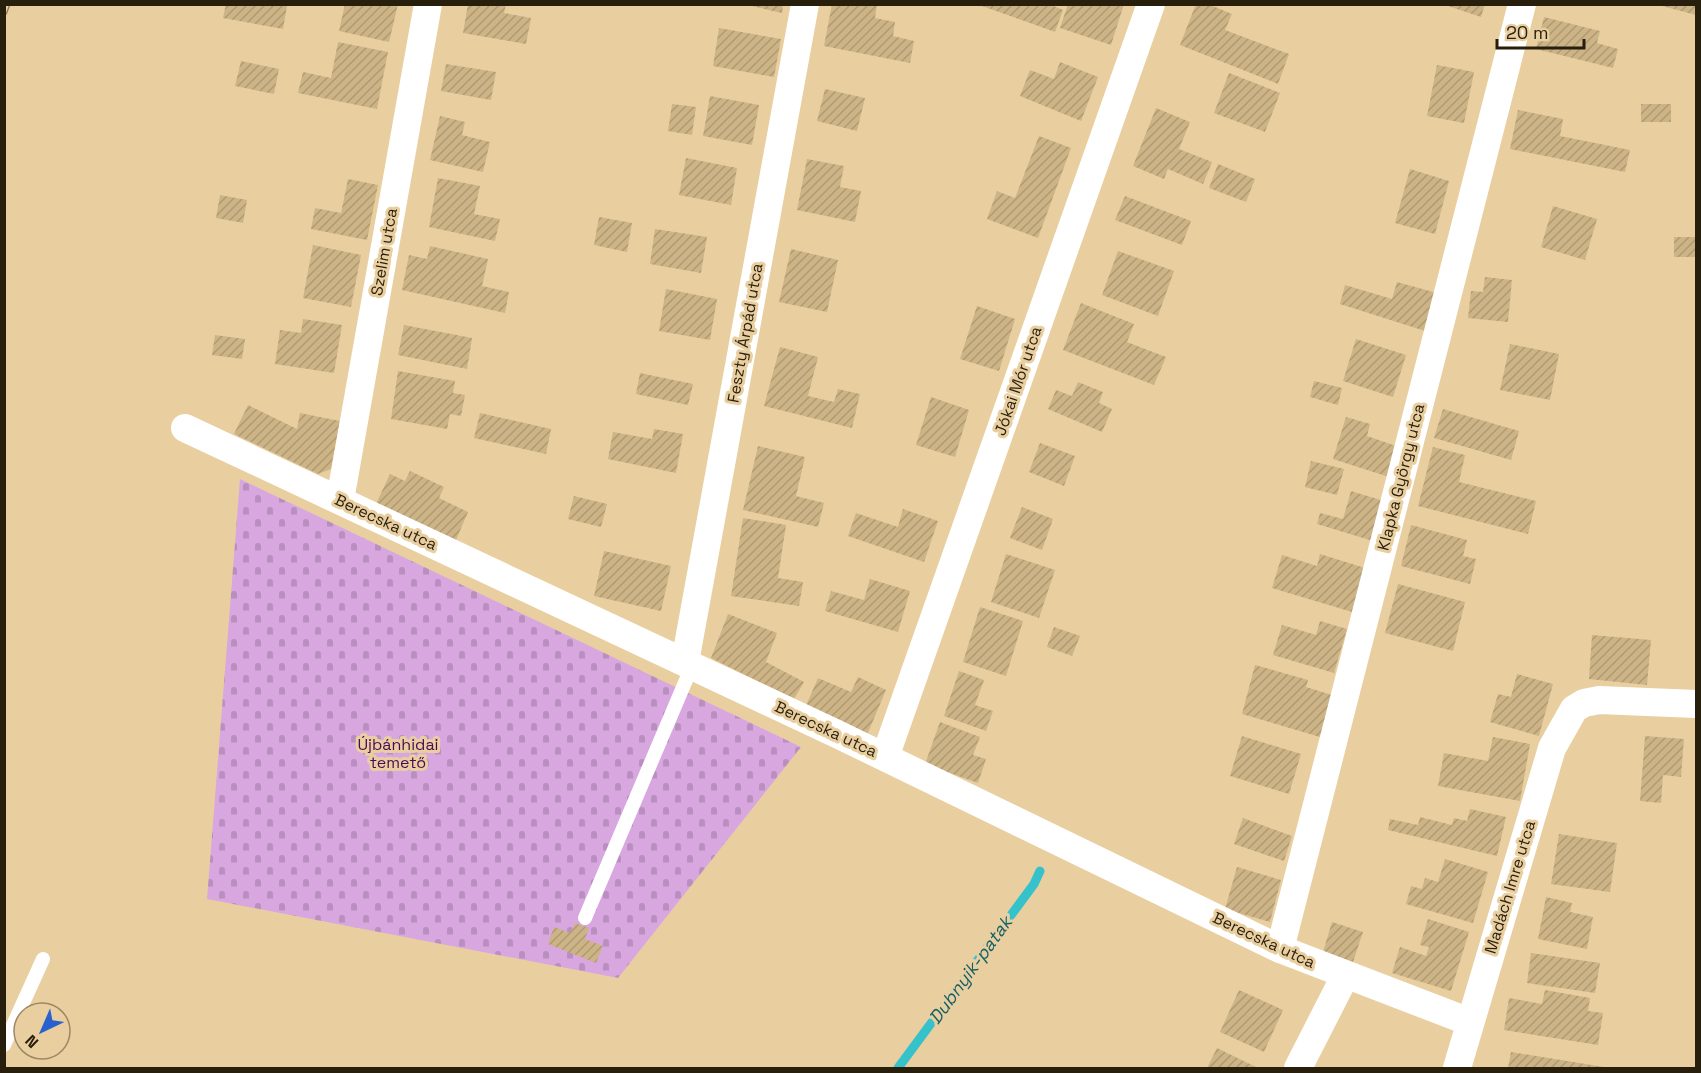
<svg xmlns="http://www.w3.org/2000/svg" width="1701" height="1073" viewBox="0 0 1701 1073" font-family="'Space Grotesk',sans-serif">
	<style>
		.cemetery { fill: url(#cemetery-stones) }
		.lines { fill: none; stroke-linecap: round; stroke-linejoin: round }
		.stream { stroke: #36c2cb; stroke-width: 9 }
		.building { fill: url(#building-hatch) }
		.service { stroke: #fff; stroke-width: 14 }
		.minor { stroke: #fff; stroke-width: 28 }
		.rail-casing { stroke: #897757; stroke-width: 7 }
		.rail { stroke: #e9cfa0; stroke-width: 4.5; stroke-dasharray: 14; stroke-linecap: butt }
		.labels { text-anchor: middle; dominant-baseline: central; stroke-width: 6; stroke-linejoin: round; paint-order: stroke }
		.street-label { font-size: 16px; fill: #281e0c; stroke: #e9cfa0 }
		.park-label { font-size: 16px; fill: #4e0759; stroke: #e9cfa0 }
		.water-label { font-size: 18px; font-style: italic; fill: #156065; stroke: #e9cfa0 }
	</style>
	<defs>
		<pattern id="cemetery-stones" width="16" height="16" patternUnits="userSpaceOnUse" patternTransform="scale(1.5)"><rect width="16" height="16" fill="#d8a7e0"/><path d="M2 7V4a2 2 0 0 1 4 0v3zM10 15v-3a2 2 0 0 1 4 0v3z" fill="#b98fbf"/></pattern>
		<pattern id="building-hatch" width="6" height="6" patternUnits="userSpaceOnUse" patternTransform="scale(1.5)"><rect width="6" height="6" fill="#cdb486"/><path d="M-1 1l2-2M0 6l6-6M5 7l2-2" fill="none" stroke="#b09a72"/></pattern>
	</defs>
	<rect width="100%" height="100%" fill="#e9cfa0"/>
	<path class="cemetery" d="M240,479L801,747L618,978L207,899Z"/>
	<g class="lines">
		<path class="stream" d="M898,1068L1034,884L1040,871"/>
	</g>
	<g class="building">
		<path d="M226,4H277L287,6L283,29L223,18Z"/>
		<path d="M345,4H398L389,42L339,31Z"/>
		<path d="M468,4H506L504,13L531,18L526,44L463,33Z"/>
		<path d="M743,4H783L782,13Z"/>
		<path d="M832,4H877L875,18L895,22L893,36L914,41L910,63L824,46Z"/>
		<path d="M983,4H1049L1063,10L1055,32L982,6Z"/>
		<path d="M1068,4H1124L1111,45L1060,28Z"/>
		<path d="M1196,4H1208L1232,14L1225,30L1289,54L1278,84L1180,45Z"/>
		<path d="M1442,4H1485L1481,17Z"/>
		<path d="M1662,4H1696V15L1662,6Z"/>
		<path d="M1544,17L1600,31L1597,43L1618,49L1613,68L1536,49Z"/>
		<path d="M719,28L781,39L774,77L713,66Z"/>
		<path d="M338,42L388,52L377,109L298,93L303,72L331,78Z"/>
		<path d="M241,61L279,69L274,94L235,86Z"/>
		<path d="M1060,62L1098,77L1081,121L1020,96L1030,70L1054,79Z"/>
		<path d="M446,64L496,72L491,100L441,91Z"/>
		<path d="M1437,65L1474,72L1464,123L1427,116Z"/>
		<path d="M1229,73L1280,93L1265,132L1214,113Z"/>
		<path d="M825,89L865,98L857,131L817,121Z"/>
		<path d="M710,96L759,105L752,145L703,136Z"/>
		<path d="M672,104L696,107L692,135L668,131Z"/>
		<rect x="1641" y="104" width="30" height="18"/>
		<path d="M1156,108L1190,122L1179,149L1212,162L1203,184L1168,169L1164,179L1133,166Z"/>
		<path d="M1518,110L1563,119L1560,136L1630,150L1625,172L1510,149Z"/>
		<path d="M440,116L465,122L462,135L490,142L483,172L430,160Z"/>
		<path d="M1039,136L1071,148L1038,238L987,219L997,191L1015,198Z"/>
		<path d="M686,158L737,168L731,205L679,195Z"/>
		<path d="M807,159L844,166L840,187L861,191L855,222L797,210Z"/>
		<path d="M1218,164L1255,179L1246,202L1209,188Z"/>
		<path d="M1410,169L1449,181L1435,234L1395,223Z"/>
		<path d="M438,178L480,186L474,214L500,219L495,241L429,227Z"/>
		<path d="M348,179L378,185L367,240L311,229L315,208L341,213Z"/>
		<path d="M220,195L247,200L243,223L216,218Z"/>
		<path d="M1125,196L1191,221L1182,245L1115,220Z"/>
		<path d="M1553,206L1597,219L1585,260L1541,247Z"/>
		<path d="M599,217L632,223L627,252L594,245Z"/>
		<path d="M655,229L707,237L701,273L650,264Z"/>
		<rect x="1674" y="237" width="22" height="20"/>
		<path d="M313,245L361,255L351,307L303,298Z"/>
		<path d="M430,246L488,259L482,286L509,292L505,313L402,290L409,255L427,259Z"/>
		<path d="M791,249L838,260L827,312L779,302Z"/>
		<path d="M1118,251L1174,271L1158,316L1102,295Z"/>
		<path d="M1485,277L1512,280L1508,322L1468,318L1471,291L1483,292Z"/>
		<path d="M1397,282L1437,293L1425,331L1340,304L1345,285L1392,299Z"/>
		<path d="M666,289L717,299L710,340L659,331Z"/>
		<path d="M1081,303L1134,324L1127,342L1166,357L1154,385L1063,350Z"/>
		<path d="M977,306L1015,319L999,371L960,359Z"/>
		<path d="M303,319L342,325L334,373L275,364L280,330L301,333Z"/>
		<path d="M404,325L472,338L467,369L398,355Z"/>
		<path d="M215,335L245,339L242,359L212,355Z"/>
		<path d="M1356,339L1406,355L1393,397L1343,381Z"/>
		<path d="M1510,344L1559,354L1550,400L1500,390Z"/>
		<path d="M780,347L818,357L808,396L834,402L838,389L860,394L852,428L764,406Z"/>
		<path d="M398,371L455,381L453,393L465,395L461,416L450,414L447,429L391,419Z"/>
		<path d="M640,373L693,384L688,405L636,394Z"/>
		<path d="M1314,381L1342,388L1338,405L1310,397Z"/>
		<path d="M1078,382L1103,392L1099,403L1112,409L1102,432L1048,409L1056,390L1072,396Z"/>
		<path d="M931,397L969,410L955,457L916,445Z"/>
		<path d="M248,405L297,429L300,413L340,421L331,469L318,474L234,434Z"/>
		<path d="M1443,409L1519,431L1511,460L1434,438Z"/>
		<path d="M480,413L551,429L546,454L474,438Z"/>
		<path d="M1346,417L1370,424L1367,436L1399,447L1389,477L1333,459Z"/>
		<path d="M654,429L683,434L676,473L608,459L613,432L652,439Z"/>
		<path d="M1040,443L1075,456L1064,486L1029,472Z"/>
		<path d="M758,446L805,457L796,496L824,503L818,527L743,510Z"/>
		<path d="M1433,447L1465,455L1459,482L1536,501L1528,534L1418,506Z"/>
		<path d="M1311,461L1344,469L1337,495L1305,487Z"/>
		<path d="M410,471L444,487L439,498L468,512L456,540L376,504L390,474L405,481Z"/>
		<path d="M1351,491L1384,501L1373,541L1317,524L1320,513L1343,519Z"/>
		<path d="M574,496L607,504L601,527L568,519Z"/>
		<path d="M1022,507L1053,519L1042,550L1010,538Z"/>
		<path d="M903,509L938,521L924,562L848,536L856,513L898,527Z"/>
		<path d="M743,518L786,525L778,578L803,582L799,606L731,596Z"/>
		<path d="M1411,525L1467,540L1463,556L1476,559L1470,584L1401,566Z"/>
		<path d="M604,551L671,566L661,611L594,596Z"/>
		<path d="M1006,554L1055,570L1039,618L991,602Z"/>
		<path d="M1320,554L1365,568L1352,612L1272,588L1282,555L1317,566Z"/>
		<path d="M870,579L910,591L898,632L825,611L831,591L864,600Z"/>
		<path d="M1398,584L1465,602L1453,651L1385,633Z"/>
		<path d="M980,607L1023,621L1006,676L963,662Z"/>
		<path d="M728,614L777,633L766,662L804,682L794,699L711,658Z"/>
		<path d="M1320,621L1347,629L1334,673L1273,655L1282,625L1316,635Z"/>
		<path d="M1054,627L1080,636L1072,656L1047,647Z"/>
		<path d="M1592,635L1651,640L1647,685L1589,679Z"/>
		<path d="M1255,665L1308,680L1306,687L1332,695L1320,737L1242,714Z"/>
		<path d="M959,671L984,680L975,705L993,711L986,731L944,716Z"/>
		<path d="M1517,674L1553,684L1539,736L1490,722L1498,694L1511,697Z"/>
		<path d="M858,677L886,690L867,735L805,708L818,678L851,692Z"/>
		<path d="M940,722L980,737L973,755L986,759L978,783L925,764Z"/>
		<path d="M1242,736L1301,754L1289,794L1230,776Z"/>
		<path d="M1645,736L1684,739L1681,777L1663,775L1661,803L1640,801Z"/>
		<path d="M1493,737L1530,744L1520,801L1438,786L1444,753L1488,761Z"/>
		<path d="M1470,809L1506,817L1497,856L1388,830L1390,819L1418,825L1420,817L1452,825L1454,818L1467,821Z"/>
		<path d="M1243,818L1292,836L1284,861L1234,844Z"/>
		<path d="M1559,834L1617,843L1610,892L1551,884Z"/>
		<path d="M1445,859L1488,872L1473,923L1406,904L1411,886L1422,889L1425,878L1438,882Z"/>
		<path d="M1237,867L1281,880L1270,922L1225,909Z"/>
		<path d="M1546,897L1572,903L1570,912L1593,917L1587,949L1538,939Z"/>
		<path d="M1428,919L1469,932L1451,991L1392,973L1400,947L1426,956L1429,947L1420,945Z"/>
		<path d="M1332,922L1363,932L1353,962L1323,952Z"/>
		<path d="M575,923L589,928L585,939L603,946L596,963L548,944L554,927L570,933Z"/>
		<path d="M1531,953L1600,963L1595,993L1527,983Z"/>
		<path d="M1239,990L1283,1010L1264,1052L1220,1032Z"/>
		<path d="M1545,990L1590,998L1588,1011L1603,1013L1598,1045L1504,1030L1509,998L1542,1004Z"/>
		<path d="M1217,1048L1258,1068H1207Z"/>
		<path d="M1511,1052L1604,1067V1068H1508Z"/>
	</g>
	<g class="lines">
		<g class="service">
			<path d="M585,918L692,666"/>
			<path d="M4,1045L43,959"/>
		</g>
		<g class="minor">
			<path d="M185,428L837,734L1280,949L1470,1022"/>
			<path d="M340,500L428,4"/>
			<path d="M685,662L805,4"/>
			<path d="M885,757L1151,4"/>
			<path d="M1280,949L1522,4"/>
			<path d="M1298,1068L1345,976"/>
			<path d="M1457,1068L1552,748L1574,709L1584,703L1599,700L1696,704"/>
		</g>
		<g class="rail-casing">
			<path id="rail" d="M4,12L7,4"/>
		</g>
		<use href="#rail" class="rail"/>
	</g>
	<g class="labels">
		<g class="street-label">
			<text transform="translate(384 252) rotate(-80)">Szelim utca</text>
			<text transform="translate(745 333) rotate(-80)">Feszty Árpád utca</text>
			<text transform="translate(1018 381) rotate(-71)">Jókai Mór utca</text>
			<text transform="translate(1401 477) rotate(-76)">Klapka György utca</text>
			<text transform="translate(386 522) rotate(25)">Berecska utca</text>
			<text transform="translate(826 729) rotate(25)">Berecska utca</text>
			<text transform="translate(1510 887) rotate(-73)">Madách Imre utca</text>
			<text transform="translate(1264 940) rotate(25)">Berecska utca</text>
		</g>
		<g class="park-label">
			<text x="398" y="744">Újbánhidai<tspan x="398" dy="18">temető</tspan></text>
		</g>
		<g class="water-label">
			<text transform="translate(970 970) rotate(-54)">Dubnyik-patak</text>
		</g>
	</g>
	<rect width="1701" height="1073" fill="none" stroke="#281e0c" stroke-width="12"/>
	<g transform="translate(42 1031) rotate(224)"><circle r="28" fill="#e9cfa0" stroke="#9c8865" stroke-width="1.5"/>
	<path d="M0-4.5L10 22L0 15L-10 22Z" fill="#2860ce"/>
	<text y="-9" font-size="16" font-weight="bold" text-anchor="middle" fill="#281e0c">N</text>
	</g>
	<path d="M1497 39v9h87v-9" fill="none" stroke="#281e0c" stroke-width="3"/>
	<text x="1506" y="39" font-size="18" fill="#281e0c" stroke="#e9cfa0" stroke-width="4.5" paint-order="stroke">20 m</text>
</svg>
